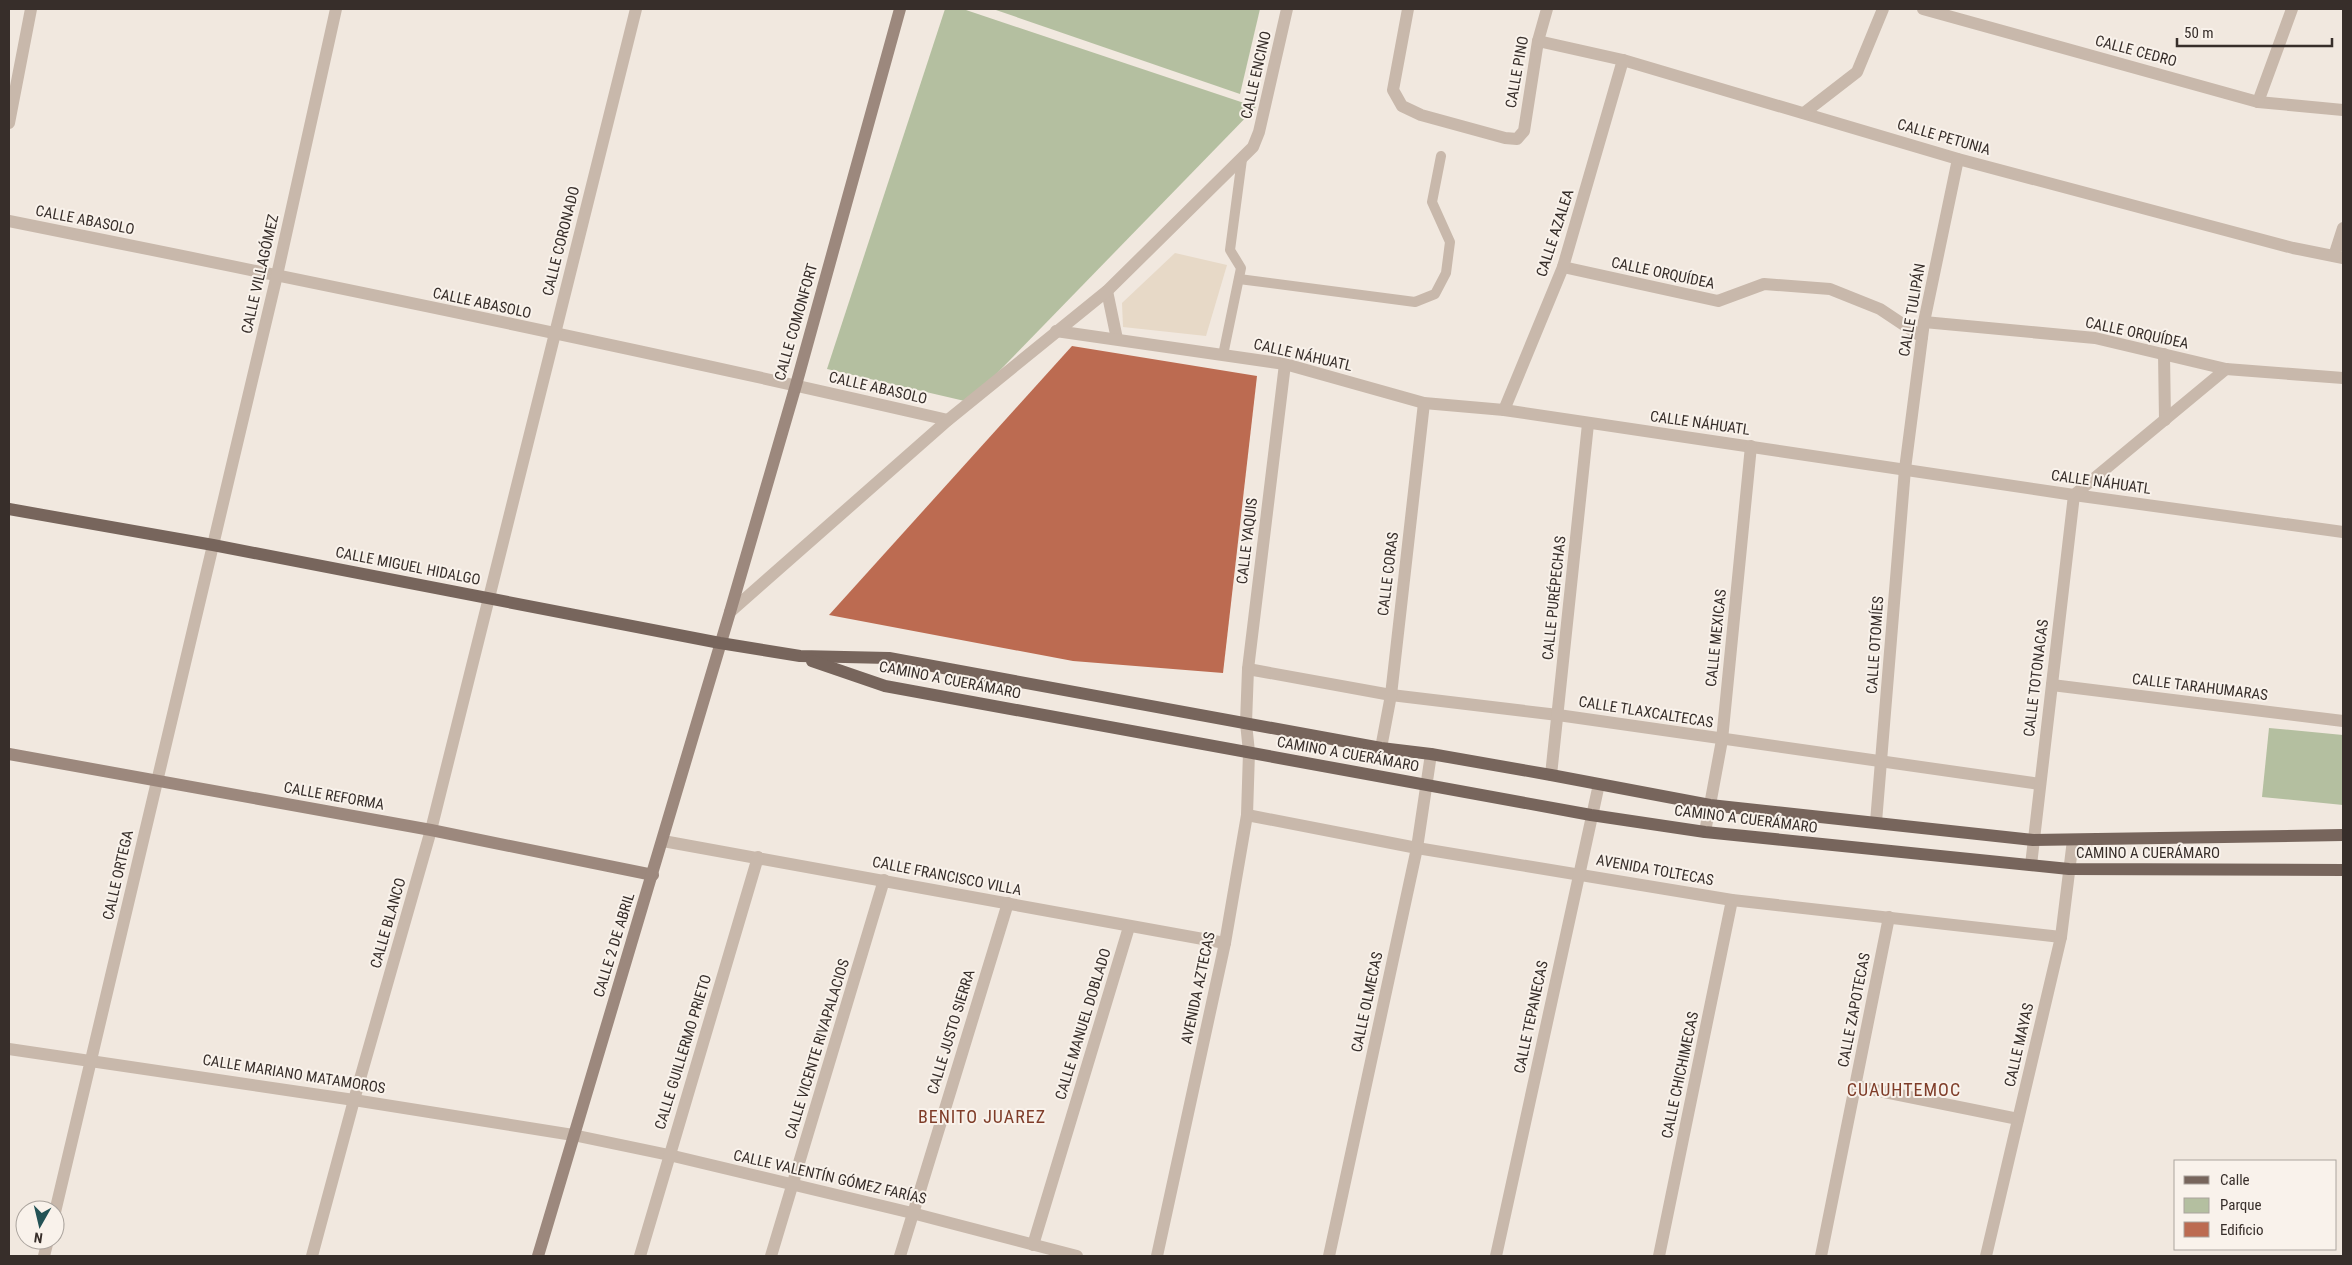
<svg xmlns="http://www.w3.org/2000/svg" width="2352" height="1265" viewBox="0 0 2352 1265" font-family="'Roboto Condensed',sans-serif">
	<style>
		.green { fill: #b4bfa0 }
		.plaza { fill: #e7d9c7 }
		.building { fill: #bc6b51 }
		.lines { fill: none; stroke-linecap: round; stroke-linejoin: round }
		.lane { stroke: #c8b8ab; stroke-width: 10 }
		.street { stroke: #c8b8ab; stroke-width: 12 }
		.secondary { stroke: #9c887d; stroke-width: 12 }
		.primary { stroke: #77655c; stroke-width: 12 }
		.labels { text-anchor: middle; dominant-baseline: central; stroke-width: 4; stroke-linejoin: round; paint-order: stroke }
		.street-label { font-size: 15px; fill: #372e2a; stroke: #f9f2eb }
		.quarter-label { font-size: 18px; letter-spacing: 1px; fill: #7f3d29; stroke: #f9f2eb }
	</style>
	<rect width="100%" height="100%" fill="#f1e8df"/>
	<g class="green">
		<path d="M945,9H963L1256,107L969,402L827,369Z"/>
		<path d="M993,9H1260L1240,94Z"/>
		<path d="M2269,728L2343,735V805L2262,797Z"/>
	</g>
	<path class="plaza" d="M1175,253L1227,265L1206,336L1123,327L1122,303Z"/>
	<path class="building" d="M1072,346L1257,376L1223,673L1073,661L829,615Z"/>
	<g class="lines">
		<g class="lane">
			<path d="M1239,279L1415,302L1435,294L1446,273L1450,242L1432,202L1441,156"/>
			<path d="M1223,355L1241,268L1230,250L1242,159"/>
		</g>
		<g class="street">
			<path d="M1408,9L1393,90L1402,106L1421,115L1505,138L1517,139L1524,131L1538,41L1547,9"/>
			<path d="M1923,9L2258,102L2343,110"/>
			<path d="M1538,41L1623,60L1958,159L2293,248L2343,258"/>
			<path d="M2258,102L2292,9"/>
			<path d="M1804,113L1857,72L1883,9"/>
			<path d="M9,123L31,9"/>
			<path d="M9,221C322,284 636,348 948,420"/>
			<path d="M2334,256L2343,228"/>
			<path d="M1563,267L1718,301L1764,284L1830,289L1880,309L1922,337"/>
			<path d="M1107,291L1117,339"/>
			<path d="M1924,322L2095,338L2226,369L2343,378"/>
			<path d="M1056,331L1285,364L1424,403L1504,410L2074,495L2343,532"/>
			<path d="M2164,354L2165,420"/>
			<path d="M1504,410L1563,267L1623,60"/>
			<path d="M730,612L948,420L1107,291L1253,147L1259,132L1287,9"/>
			<path d="M1248,669L1391,695L1558,715L2040,784"/>
			<path d="M2052,685L2343,721"/>
			<path d="M1381,748L1391,695L1424,403"/>
			<path d="M1551,775L1588,424"/>
			<path d="M1247,815L1417,848L1732,900L2061,937"/>
			<path d="M1876,822L1905,469L1924,322L1958,159"/>
			<path d="M1705,832L1722,740L1751,446"/>
			<path d="M663,841L1225,943"/>
			<path d="M2031,865L2074,495L2226,369"/>
			<path d="M9,1049L354,1100L573,1135L669,1155L912,1213L1077,1256"/>
			<path d="M1855,1086L2018,1119"/>
			<path d="M55,1212L277,275L336,9"/>
			<path d="M1033,1245L1129,927"/>
			<path d="M44,1256L48,1240"/>
			<path d="M312,1256L354,1100L431,830L636,9"/>
			<path d="M640,1256L758,857"/>
			<path d="M771,1256L884,880"/>
			<path d="M900,1256L1008,903"/>
			<path d="M1157,1256L1225,943L1247,815L1249,752L1246,723L1248,669L1285,364"/>
			<path d="M1329,1256L1417,848L1431,754"/>
			<path d="M1496,1256L1599,784"/>
			<path d="M1659,1256L1732,900"/>
			<path d="M1821,1256L1889,917"/>
			<path d="M1986,1256L2061,937L2073,840"/>
		</g>
		<g class="secondary">
			<path d="M9,754L431,830L653,875"/>
			<path d="M538,1256L730,612L796,385L900,9"/>
		</g>
		<g class="primary">
			<path d="M9,509L213,545L720,643L800,656L889,658L1381,748L1431,754L1551,775L1710,805L2033,840L2343,835"/>
			<path d="M812,661L885,686L1591,815L1705,832L2069,869L2343,870"/>
		</g>
	</g>
	<g class="labels">
		<g class="street-label">
			<text transform="translate(2136 51) rotate(15)">CALLE CEDRO</text>
			<text transform="translate(1517 72) rotate(-80)">CALLE PINO</text>
			<text transform="translate(1256 75) rotate(-77)">CALLE ENCINO</text>
			<text transform="translate(1944 137) rotate(16)">CALLE PETUNIA</text>
			<text transform="translate(85 220) rotate(11)">CALLE ABASOLO</text>
			<text transform="translate(1555 233) rotate(-72)">CALLE AZALEA</text>
			<text transform="translate(561 241) rotate(-76)">CALLE CORONADO</text>
			<text transform="translate(1663 273) rotate(12)">CALLE ORQUÍDEA</text>
			<text transform="translate(260 274) rotate(-77)">CALLE VILLAGÓMEZ</text>
			<text transform="translate(482 303) rotate(12)">CALLE ABASOLO</text>
			<text transform="translate(1912 310) rotate(-80)">CALLE TULIPÁN</text>
			<text transform="translate(796 322) rotate(-74)">CALLE COMONFORT</text>
			<text transform="translate(2137 333) rotate(12)">CALLE ORQUÍDEA</text>
			<text transform="translate(1303 355) rotate(13)">CALLE NÁHUATL</text>
			<text transform="translate(878 388) rotate(13)">CALLE ABASOLO</text>
			<text transform="translate(1700 423) rotate(8)">CALLE NÁHUATL</text>
			<text transform="translate(2101 482) rotate(8)">CALLE NÁHUATL</text>
			<text transform="translate(1247 541) rotate(-83)">CALLE YAQUIS</text>
			<text transform="translate(408 566) rotate(11)">CALLE MIGUEL HIDALGO</text>
			<text transform="translate(1388 574) rotate(-83)">CALLE CORAS</text>
			<text transform="translate(1554 598) rotate(-84)">CALLE PURÉPECHAS</text>
			<text transform="translate(1716 638) rotate(-84)">CALLE MEXICAS</text>
			<text transform="translate(1875 645) rotate(-86)">CALLE OTOMÍES</text>
			<text transform="translate(2036 678) rotate(-83)">CALLE TOTONACAS</text>
			<text transform="translate(950 680) rotate(11)">CAMINO A CUERÁMARO</text>
			<text transform="translate(2200 687) rotate(7)">CALLE TARAHUMARAS</text>
			<text transform="translate(1646 712) rotate(9)">CALLE TLAXCALTECAS</text>
			<text transform="translate(1348 754) rotate(10)">CAMINO A CUERÁMARO</text>
			<text transform="translate(334 796) rotate(10)">CALLE REFORMA</text>
			<text transform="translate(1746 819) rotate(7)">CAMINO A CUERÁMARO</text>
			<text x="2148" y="853">CAMINO A CUERÁMARO</text>
			<text transform="translate(1655 870) rotate(10)">AVENIDA TOLTECAS</text>
			<text transform="translate(118 875) rotate(-77)">CALLE ORTEGA</text>
			<text transform="translate(947 876) rotate(11)">CALLE FRANCISCO VILLA</text>
			<text transform="translate(388 923) rotate(-74)">CALLE BLANCO</text>
			<text transform="translate(614 945) rotate(-73)">CALLE 2 DE ABRIL</text>
			<text transform="translate(1198 988) rotate(-78)">AVENIDA AZTECAS</text>
			<text transform="translate(1367 1002) rotate(-78)">CALLE OLMECAS</text>
			<text transform="translate(1854 1010) rotate(-79)">CALLE ZAPOTECAS</text>
			<text transform="translate(1531 1017) rotate(-78)">CALLE TEPANECAS</text>
			<text transform="translate(1083 1024) rotate(-73)">CALLE MANUEL DOBLADO</text>
			<text transform="translate(951 1032) rotate(-73)">CALLE JUSTO SIERRA</text>
			<text transform="translate(2019 1045) rotate(-77)">CALLE MAYAS</text>
			<text transform="translate(817 1049) rotate(-73)">CALLE VICENTE RIVAPALACIOS</text>
			<text transform="translate(683 1052) rotate(-73)">CALLE GUILLERMO PRIETO</text>
			<text transform="translate(294 1074) rotate(9)">CALLE MARIANO MATAMOROS</text>
			<text transform="translate(1680 1075) rotate(-78)">CALLE CHICHIMECAS</text>
			<text transform="translate(830 1177) rotate(13)">CALLE VALENTÍN GÓMEZ FARÍAS</text>
		</g>
		<g class="quarter-label">
			<text x="1904" y="1089">CUAUHTEMOC</text>
			<text x="982" y="1116">BENITO JUAREZ</text>
		</g>
	</g>
	<rect width="2352" height="1265" fill="none" stroke="#372e2a" stroke-width="20"/>
	<rect x="2174" y="1160" width="162" height="90" fill="#f9f2eb" stroke="#aba49e"/>
	<rect x="2184" y="1176" width="25" height="8" fill="#77655c" stroke="#aba49e"/>
	<text x="2220" y="1185" font-size="15" fill="#372e2a">Calle</text>
	<rect x="2184" y="1198" width="25" height="15" fill="#b4bfa0" stroke="#aba49e"/>
	<text x="2220" y="1210" font-size="15" fill="#372e2a">Parque</text>
	<rect x="2184" y="1222" width="25" height="15" fill="#bc6b51" stroke="#aba49e"/>
	<text x="2220" y="1235" font-size="15" fill="#372e2a">Edificio</text>
	<g transform="translate(40 1225) rotate(188)"><circle r="24" fill="#f9f2eb" stroke="#aba49e"/>
	<path d="M0-4L9 19L0 12L-9 19Z" fill="#235255"/>
	<text y="-8" font-size="14" font-weight="bold" text-anchor="middle" fill="#372e2a">N</text>
	</g>
	<path d="M2177 38v8h155v-8" fill="none" stroke="#372e2a" stroke-width="2.5"/>
	<text x="2184" y="38" font-size="15" fill="#372e2a" stroke="#f9f2eb" stroke-width="4" paint-order="stroke">50 m</text>
</svg>
